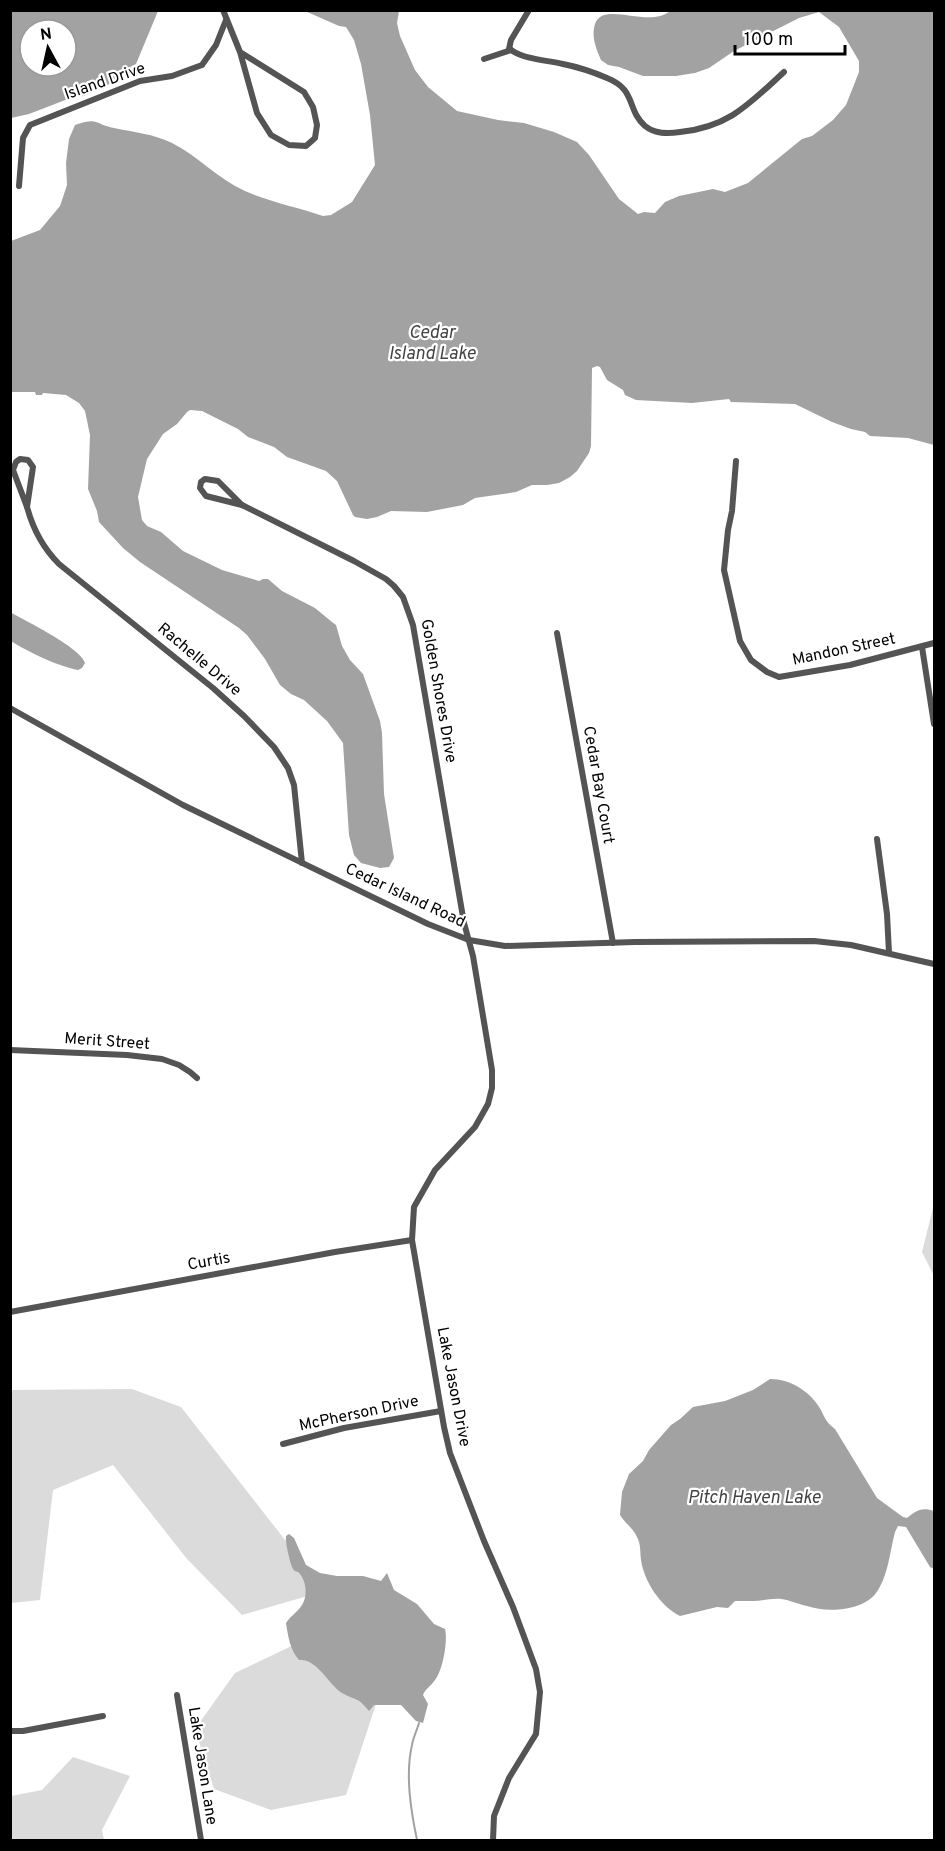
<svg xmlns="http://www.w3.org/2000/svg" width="945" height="1851" viewBox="0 0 945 1851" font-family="Overpass,sans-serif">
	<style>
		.green { fill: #dbdbdb }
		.water { fill: #a2a2a2; fill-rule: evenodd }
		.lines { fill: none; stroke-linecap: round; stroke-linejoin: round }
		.stream { stroke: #a2a2a2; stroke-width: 2 }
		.street { stroke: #545454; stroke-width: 6 }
		.labels { text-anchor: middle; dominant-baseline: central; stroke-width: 4.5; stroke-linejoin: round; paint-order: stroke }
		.street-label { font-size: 16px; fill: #000; stroke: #fff }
		.water-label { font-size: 18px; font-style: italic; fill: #434343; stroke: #fff }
	</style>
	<rect width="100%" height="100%" fill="#fff"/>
	<g class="green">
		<path d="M934,1204V1276L922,1252Z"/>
		<path d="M132,1389L181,1407L325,1591L242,1615L187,1559L113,1465L53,1490L40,1600L11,1603L10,1390Z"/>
		<path d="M302,1641L380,1692L346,1795L271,1810L214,1789L195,1729L235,1673Z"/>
		<path d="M73,1757L130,1776L102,1830L104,1840H11V1796L42,1790Z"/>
	</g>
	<g class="water">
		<path d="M10,11L158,10V11L136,64L121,72L119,77L105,87L84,96L73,97L29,114L11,118ZM30,30H66V66H30Z"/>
		<path d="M670,11H934V445L908,438L870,436L865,432L851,429L832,422L795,404L731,402L729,399L692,403L636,400L625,395L623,390L607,380L600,367L597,366L592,368L591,446L589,453L577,471L570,477L559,483L547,485H532L516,492L475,498L463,505L427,512L391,511L377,517L367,519L355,517L353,515L337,481L326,471L287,457L274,447L248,437L238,429L202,411L190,410L187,412L177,424L163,434L147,459L138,497L142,520L147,526L161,532L183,551L222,570L259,581L263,579H268L282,591L315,608L332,622L336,625L342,646L350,660L363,674L380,721L382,733L384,794L394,858L389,867L380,868L361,863L354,855L349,835L343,743L327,721L304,700L291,694L280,685L265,659L247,635L239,628L140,562L123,548L99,522L97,511L88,489L90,435L85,411L79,403L66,395L43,393L42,395H36L35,392H11V241L40,230L60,206L67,185L66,163L69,139L75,125C100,117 93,124 114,128C133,132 154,134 172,143C198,156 218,179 245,191C270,202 297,207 323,216L331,215L352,202L375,165L370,115L361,64L354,40L346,27L339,26L305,11H399L397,23L400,36L415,70L428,87L457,111L498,120L524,123L554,132L577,142L589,155L619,199L638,214L644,212L655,213L665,202L679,196L713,189L725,192L748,183L802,139L812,136L833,120L846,105L859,72V61L839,27L819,12L799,18L734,51L709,68L695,73L676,76H643L619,67L608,65L601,60C596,49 591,36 595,24C603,0 649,29 670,11Z"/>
		<path d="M10,612C26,621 81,648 85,663L82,668L78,670C60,667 26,651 11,641Z"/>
		<path d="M770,1379C791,1379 811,1392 821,1410C826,1420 826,1422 835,1429L877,1498L903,1517L907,1518C917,1510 922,1507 934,1511V1569L930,1567L906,1527L898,1526L895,1532C890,1551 888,1577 876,1593C863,1611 827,1613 807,1606C798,1604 790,1600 781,1599C771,1598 762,1601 753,1601C747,1601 741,1601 735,1601L728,1608L717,1607L680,1616C660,1606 644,1581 641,1560C640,1552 641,1544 637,1537C633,1528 625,1523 620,1515L622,1492L629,1474L643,1461L649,1450L671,1425L680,1419L693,1407L725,1401L753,1390Z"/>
		<path d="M289,1534L294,1538L306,1565L320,1573L337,1576H363L381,1581L387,1573L394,1590L417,1604L434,1624L445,1629C448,1641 443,1670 435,1680C431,1686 426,1688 423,1695L428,1704L423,1723L416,1721L401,1705H374L369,1711C357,1696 356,1701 342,1693C328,1684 317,1658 299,1660C290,1650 288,1636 286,1623C291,1615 300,1611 304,1601C307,1594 306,1581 300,1574C297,1570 296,1573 293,1569C290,1563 285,1542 286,1536Z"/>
	</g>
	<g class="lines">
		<path class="stream" d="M417,1840C411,1811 405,1775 412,1745C413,1738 417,1730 419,1723"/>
		<g class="street">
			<path d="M223,10L240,52L257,113L271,135L289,145L306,146L315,138L317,125L313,107L304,92L240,52"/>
			<path d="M511,50C526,60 546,60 563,64C578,67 593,72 607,78C637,90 626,109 645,126C655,134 667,134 680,132C729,127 749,104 784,72"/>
			<path d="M511,50L509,49L511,40L529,10"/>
			<path d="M484,59L511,50"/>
			<path d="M19,186L23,138L30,125L140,81L172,76L202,65L216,45L226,20"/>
			<path d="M20,459L28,460L33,467L27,507L13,470L16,462Z"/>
			<path d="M736,461L732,511L728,530L724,570L740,641L751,660L767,672L779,677L850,665L934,643"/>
			<path d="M205,479L218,481L242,505L206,496L200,488L201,482Z"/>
			<path d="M242,505L354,561L386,579L394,586L403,597L413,625L464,923L473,956L492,1070V1088L488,1104L475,1127L435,1170L414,1207L412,1240L444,1427L450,1453L484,1541L513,1607L536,1669L540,1692L536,1734L509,1778L494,1816L493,1840"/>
			<path d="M27,507C33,529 43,548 59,564L213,688L244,716L274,747L288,768L294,785L302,863"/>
			<path d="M557,633L613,943"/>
			<path d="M922,647L934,724"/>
			<path d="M10,708L183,805L428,924L469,940L505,946L635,942L814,941L851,945L934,964"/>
			<path d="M877,839L887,914L889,953"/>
			<path d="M10,1050L127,1055L162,1059L179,1065L190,1072L197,1078"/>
			<path d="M10,1312L335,1252L412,1240"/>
			<path d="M283,1444L344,1428L441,1411"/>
			<path d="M177,1695L201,1840"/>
			<path d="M10,1731H23L103,1716"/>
		</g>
	</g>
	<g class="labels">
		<g class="street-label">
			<text transform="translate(105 82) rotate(-19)">Island Drive</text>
			<text transform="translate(844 650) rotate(-12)">Mandon Street</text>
			<text transform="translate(199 660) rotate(40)">Rachelle Drive</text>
			<text transform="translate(438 691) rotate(80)">Golden Shores Drive</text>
			<text transform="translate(598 785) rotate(80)">Cedar Bay Court</text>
			<text transform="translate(405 896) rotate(25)">Cedar Island Road</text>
			<text transform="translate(107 1042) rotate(4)">Merit Street</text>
			<text transform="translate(209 1262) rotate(-10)">Curtis</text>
			<text transform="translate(453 1387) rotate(79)">Lake Jason Drive</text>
			<text transform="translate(359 1414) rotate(-12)">McPherson Drive</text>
			<text transform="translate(202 1766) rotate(81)">Lake Jason Lane</text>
		</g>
		<g class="water-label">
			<text x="432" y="333">Cedar<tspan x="432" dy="21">Island Lake</tspan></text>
			<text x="754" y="1498">Pitch Haven Lake</text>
		</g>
	</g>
	<rect width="945" height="1851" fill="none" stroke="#000000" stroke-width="24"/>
	<g transform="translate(48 48) rotate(352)"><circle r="28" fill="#ffffff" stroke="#999999" stroke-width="1.5"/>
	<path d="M0-4.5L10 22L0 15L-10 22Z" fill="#000000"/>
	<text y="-9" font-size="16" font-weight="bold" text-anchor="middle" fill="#000000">N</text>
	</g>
	<path d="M735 45v9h110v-9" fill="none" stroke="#000000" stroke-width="3"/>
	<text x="744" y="45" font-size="18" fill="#000000" stroke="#ffffff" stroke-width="4.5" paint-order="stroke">100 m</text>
</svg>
